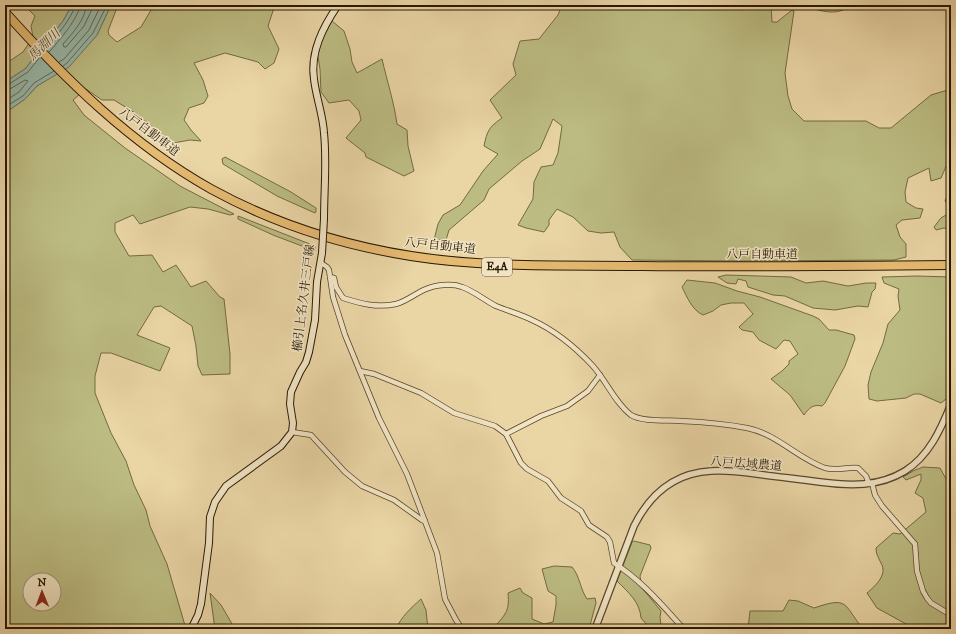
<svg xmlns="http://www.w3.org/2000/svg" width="956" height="634" viewBox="0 0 956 634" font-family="'IM FELL DW Pica','Noto Serif JP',serif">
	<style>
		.green { fill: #bcbc82; stroke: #726a42; fill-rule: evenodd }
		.water { fill: #98b8a9; stroke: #6b7867 }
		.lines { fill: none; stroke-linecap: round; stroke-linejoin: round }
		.shore { stroke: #606856; stroke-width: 1 }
		.minor-casing { stroke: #58472c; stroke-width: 6 }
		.tertiary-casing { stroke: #58472c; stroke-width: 8 }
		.secondary-casing { stroke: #281803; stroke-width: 8 }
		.motorway-casing { stroke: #281803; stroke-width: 10 }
		.minor { stroke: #f1e4c4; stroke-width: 4.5 }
		.tertiary { stroke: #f1e4c4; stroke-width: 5.5 }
		.secondary { stroke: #f1e4c4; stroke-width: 6 }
		.motorway { stroke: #e5ba72; stroke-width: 8 }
		.secondary-bridge-casing { stroke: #281803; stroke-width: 8; stroke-linecap: butt }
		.secondary-bridge { stroke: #f1e4c4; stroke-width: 6 }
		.labels { text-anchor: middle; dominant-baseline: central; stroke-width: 3; stroke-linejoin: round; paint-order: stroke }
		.shield { fill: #f1e4c4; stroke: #64553d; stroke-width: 1 }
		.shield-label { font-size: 11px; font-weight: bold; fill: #281803 }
		.street-label { font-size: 12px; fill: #281803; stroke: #f1e4c4 }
		.water-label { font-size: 13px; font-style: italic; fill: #4f503d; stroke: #f1e4c4 }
	</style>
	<rect width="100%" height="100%" fill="#ead5a5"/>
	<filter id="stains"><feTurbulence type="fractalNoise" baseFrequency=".005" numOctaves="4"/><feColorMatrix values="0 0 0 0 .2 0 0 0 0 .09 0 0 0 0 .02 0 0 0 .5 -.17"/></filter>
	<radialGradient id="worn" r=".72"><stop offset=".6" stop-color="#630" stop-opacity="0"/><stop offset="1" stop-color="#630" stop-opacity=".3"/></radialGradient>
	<g class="green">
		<path d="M24,5H72L63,21L25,69L5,82V59L8,62L23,52L33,37L31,26L35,16Z"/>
		<path d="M111,5H118L108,31L109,35L117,42L141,27L154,5H273L274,8L268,26L279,49L274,63L265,69L258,62L225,53L194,63L203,80L208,96L204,103L189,108L184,120L191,130L201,141L190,140L173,143L135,113L114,100H102L86,89L73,100L84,115L125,148L180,186L234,214L230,215L208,209L190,207L140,224L133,215L115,223V232L129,256L152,255L163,272L176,265L191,287L206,281L220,297L224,299L230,354V374L202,375L198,366L196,346L192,326L161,306L154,307L137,335L170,348L160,371L111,353H101L95,376V393L111,433L126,461L134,485L146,510L150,526L167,564L186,629H5V113L25,99L37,86L69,66L97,35ZM30,580H54V604H30Z"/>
		<path d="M562,5H771L772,22H777L792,10L794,11L785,73L788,96L792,109L804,121H866L879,128H891L931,95L951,89V155L941,178L931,181L929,168L908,178L905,192L906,202L916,208L923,209L920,218L902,220L896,225L900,237L906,244V257L894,260L740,261L632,260L620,247L614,232L601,233L588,231L573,217L557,209L549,220V225L544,232L526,228L518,225L533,199L534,182L541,167L553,165L558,153L562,126L553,119L540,149L522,161L489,189L484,200L449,230L446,240H434L438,224L443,215L460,205L483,171L498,154L484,146C487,131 489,127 502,118L490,100L516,75L513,64L520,41L539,39L558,15Z"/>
		<path d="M802,5H845V9C832,16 816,9 802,6Z"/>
		<path d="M326,18L332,21L344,31L350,49L352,62L357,73L382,59C387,81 394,102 397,124L407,130L408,146L414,171L404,176L366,157L365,153L346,138L361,120L359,111L349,100L329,103L321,92L320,69L317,51L319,32Z"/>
		<path d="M225,157L291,192L316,208V211L315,213L277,196L223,164L222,159Z"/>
		<path d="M951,187V230L944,228L936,230L934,227L941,218L951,212L950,207L945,201Z"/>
		<path d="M238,216L315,246V251L273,235L238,219Z"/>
		<path d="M726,275L791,277L806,283L823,281L848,286L866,283H876L875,289L872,292L868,307L858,306L835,310L813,308L785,296L773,295L748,287L746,281L738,279L736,284L727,283L718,277Z"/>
		<path d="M917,276L951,277V388L946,399L941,403L920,394H914L906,398L877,401L869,399L868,385L871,372L883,343L888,324L900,310L898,296L899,289L884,283L882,277Z"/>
		<path d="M687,280L715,283L737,291L760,297L813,316L819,319L829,330H836L854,335L855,339L845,366L825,403L822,406C813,404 809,408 804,415L790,395L771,379L782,371L789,364V361L798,354L790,341L784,340L776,349L759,340L753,332L742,330L739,327L753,314L744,303H731L721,305L713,311L703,315C692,310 687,297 682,287Z"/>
		<path d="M923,467L940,468L950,486L951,629H915L877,608L867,593C875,586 888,575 881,563C878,557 876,554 876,548L893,533L900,534L926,512L923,498L915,493L921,480V474L906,480L903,477L913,471Z"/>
		<path d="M634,541L650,545L651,548L640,576L642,588L661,611L660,617L661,625L667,628L673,629H648V626L641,618C640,602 628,592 617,581L632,542Z"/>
		<path d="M554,566L572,567C580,576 580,589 587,599L595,598L596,603L589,629H493C504,615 510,613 508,593L520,588L523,593L532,598V619L544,624L553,622L556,605V596L548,591L542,569Z"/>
		<path d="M210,593L221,605L235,629H215Z"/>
		<path d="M421,599L426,610L428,629H396C401,617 411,608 421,599Z"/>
		<path d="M789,600L798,601L814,608C849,596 843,604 863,629H748L750,611H783Z"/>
	</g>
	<path class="water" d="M72,5H111L97,35L69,67L37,86L25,99L5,113V82L25,69L63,21Z"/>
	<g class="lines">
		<g class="shore">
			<path d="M86,5C86,19 72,34 63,44L64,47H66L84,26L94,5"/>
			<path d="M46,49C54,38 73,18 75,5"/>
			<path d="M49,52C58,42 79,18 80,5"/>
			<path d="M59,62L64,59L89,30L101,5"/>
			<path d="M63,66L67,63L93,33L107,5"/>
			<path d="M5,85L9,84L28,72L40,57"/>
			<path d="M5,90L10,89L25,80L28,81L19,92L5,101"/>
			<path d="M5,107L23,96L34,83L54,71"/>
		</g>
		<g class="minor-casing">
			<g id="minor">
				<path d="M321,263L327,267L329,270L333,297L345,335L379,418L407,474L437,553L445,599L456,620L462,629"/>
				<path d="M330,277L334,278L336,287L343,298C362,304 377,308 396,304C407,301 416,293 426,289C435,285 452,283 462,287C474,291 484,300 496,306C508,311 520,314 532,320C554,330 576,348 592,365C606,380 615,403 631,415C642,422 668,420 681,421C703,422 726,424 747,428C777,434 797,458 825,468C836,471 847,467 858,468L866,476L869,484"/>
				<path d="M360,371L374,374L421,393L454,413L495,426L506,434L521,463L527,469L548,481L561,498L581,511L589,525L607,537L610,542L614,563C641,580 662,605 683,628"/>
				<path d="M292,432L311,435L345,472L362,486L394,500L422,520L425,521"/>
				<path d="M506,434L541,416L567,406L588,391L600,375"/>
				<path d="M872,483L875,495L882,506L915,544L917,571L923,591L927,598L931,603L951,615"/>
			</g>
		</g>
		<g class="tertiary-casing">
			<path id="tertiary" d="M595,629L634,526C650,494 675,473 711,471C726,470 742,472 757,474C778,477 799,479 820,482C850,486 879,487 905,471C929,456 941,429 951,404"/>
		</g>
		<g class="secondary-casing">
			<g id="secondary">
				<path d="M324,219C324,191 327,162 324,133C323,115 316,97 314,79C310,52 323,27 338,5"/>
				<path d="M191,629L198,615L201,604L209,543L210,517L215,502L226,486L281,446L292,432L293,423L290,404L291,392L300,372L306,362L309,352L315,320L317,282L322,253"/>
			</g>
		</g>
		<g class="motorway-casing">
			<path id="motorway" d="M5,12C66,80 131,144 211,189C273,223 341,245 411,256C487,268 565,265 642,266C745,267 848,266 951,265"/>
		</g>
		<use href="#minor" class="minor"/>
		<use href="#tertiary" class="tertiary"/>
		<use href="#secondary" class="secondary"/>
		<use href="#motorway" class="motorway"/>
		<g class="secondary-bridge-casing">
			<path id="secondary-bridge" d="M322,253L324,219"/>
		</g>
		<use href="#secondary-bridge" class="secondary-bridge"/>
	</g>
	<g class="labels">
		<rect class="shield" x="482" y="258" width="30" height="18" rx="3"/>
		<g class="shield-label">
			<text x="497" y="267">E4A</text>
		</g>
		<g class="street-label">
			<text transform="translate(149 132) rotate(37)">八戸自動車道</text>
			<text transform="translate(440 246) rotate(6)">八戸自動車道</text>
			<text x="762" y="254">八戸自動車道</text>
			<text transform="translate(304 298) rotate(-83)">櫛引上名久井三戸線</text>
			<text transform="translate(746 464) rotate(4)">八戸広域農道</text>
		</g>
		<g class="water-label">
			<text transform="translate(44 45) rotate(-44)">馬淵川</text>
		</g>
	</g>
	<rect width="956" height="634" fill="none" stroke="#ead5a5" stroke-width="20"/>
	<rect x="6" y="6" width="944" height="622" fill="none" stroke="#281803" stroke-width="2"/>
	<rect x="10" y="10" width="936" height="614" fill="none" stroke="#281803"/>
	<g transform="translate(42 592) rotate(359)"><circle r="19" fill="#f1e4c4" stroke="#a19277"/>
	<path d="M0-3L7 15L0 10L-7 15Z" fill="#8f2418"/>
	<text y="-6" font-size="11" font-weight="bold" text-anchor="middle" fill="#281803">N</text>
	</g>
	<rect width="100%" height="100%" filter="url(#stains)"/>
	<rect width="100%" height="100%" fill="url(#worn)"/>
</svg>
